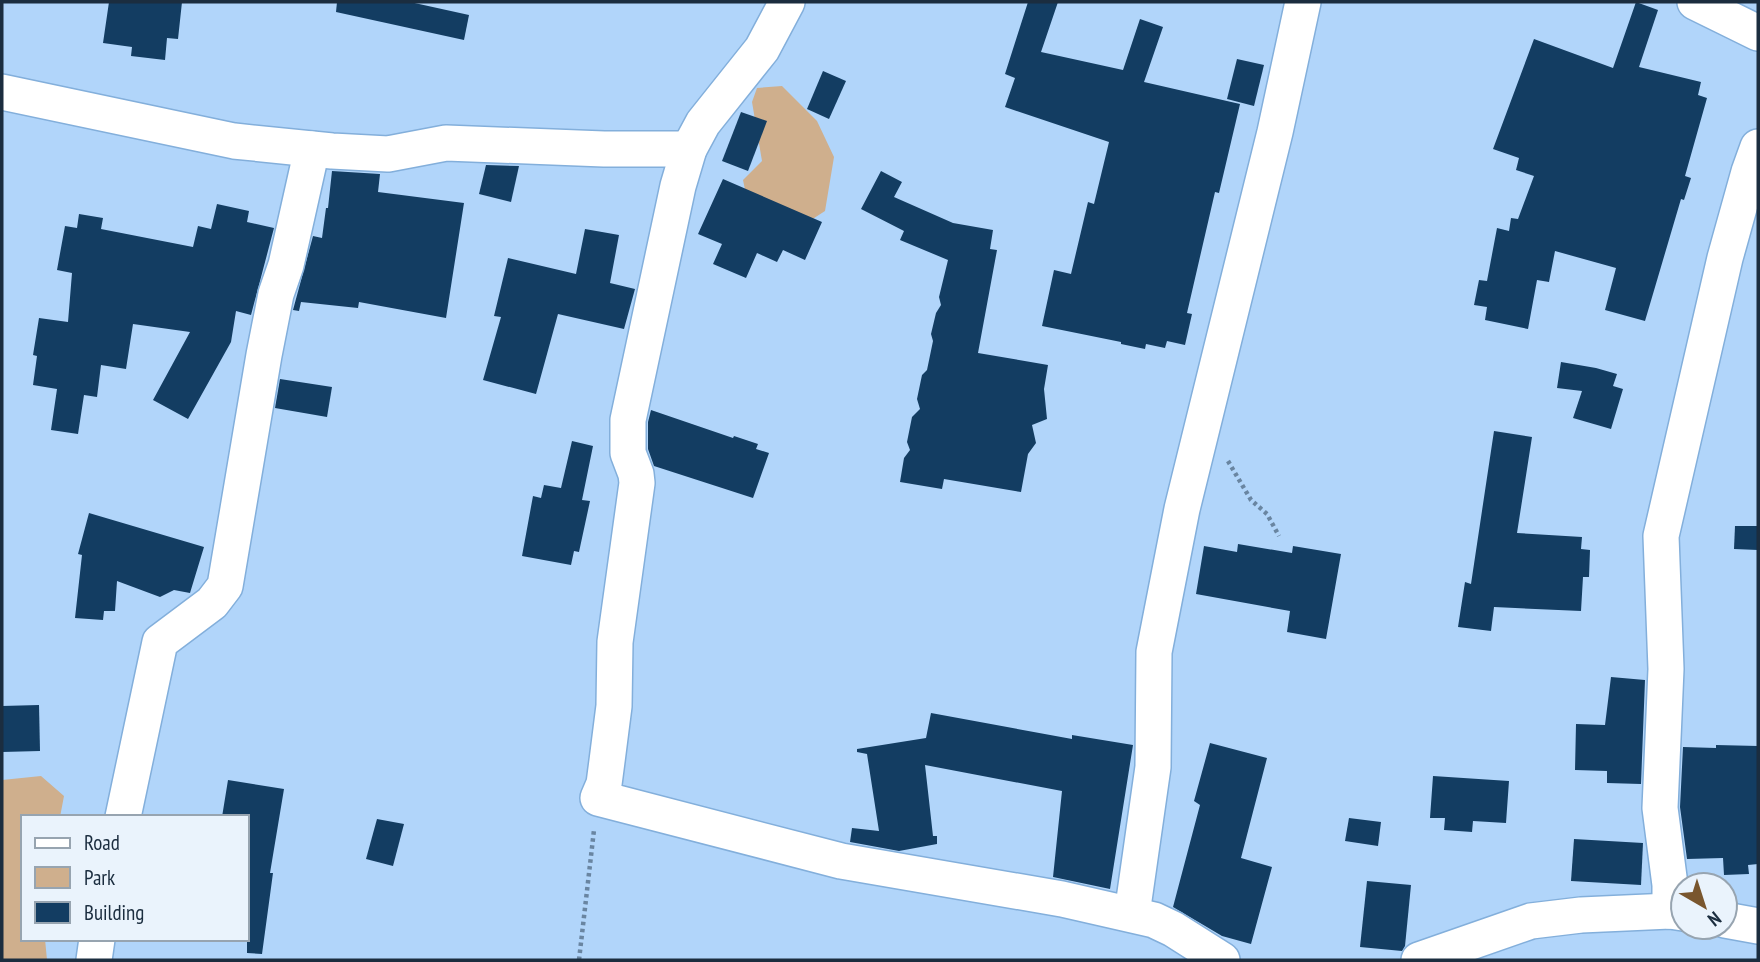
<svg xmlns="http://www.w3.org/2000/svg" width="1760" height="962" viewBox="0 0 1760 962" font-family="'PT Sans Narrow',sans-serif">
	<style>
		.green { fill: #cfaf8d }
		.building { fill: #133d62 }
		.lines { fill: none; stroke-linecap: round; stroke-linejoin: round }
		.minor-casing { stroke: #83afdb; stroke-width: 38 }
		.path { stroke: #6985a1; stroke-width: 4.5; stroke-dasharray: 3.5 3.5; stroke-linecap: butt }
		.minor { stroke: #fff; stroke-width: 35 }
	</style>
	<rect width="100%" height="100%" fill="#b1d5fa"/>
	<g class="green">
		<path d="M782,86L817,121L834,157L825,211L808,222L748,204L743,180L762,161L752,102L757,88Z"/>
		<path d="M41,776L64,796L60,817H23V939H45L47,960H2V780Z"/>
	</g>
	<g class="building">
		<path d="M109,2H182L178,39L167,38L165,60L131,56L132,47L103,43Z"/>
		<path d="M337,2H410L469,15L464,40L336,12Z"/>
		<path d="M1028,2H1058L1041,52L1123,70L1140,19L1163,27L1144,82L1240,104L1219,193L1215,192L1187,313L1192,314L1185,345L1167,341L1165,348L1146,344L1145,349L1121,344V342L1042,326L1054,270L1071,274L1088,202L1094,204L1109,142L1005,107L1015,78L1005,74Z"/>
		<path d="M1636,2L1658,10L1639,67L1701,82L1698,95L1707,98L1685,176L1691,178L1684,200L1681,199L1645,321L1605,310L1616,268L1555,251L1549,282L1537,280L1528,329L1485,320L1487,307L1474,305L1479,280L1487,281L1497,228L1509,231L1511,218L1518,219L1534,176L1516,170L1519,158L1493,149L1534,39L1613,68Z"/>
		<path d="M1237,59L1264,65L1254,106L1227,99Z"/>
		<path d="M823,71L846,81L829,119L807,109Z"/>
		<path d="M741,112L767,121L748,171L722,161Z"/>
		<path d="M486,165L519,166L511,202L479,194Z"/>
		<path d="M332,171L380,174L378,192L464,203L446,318L359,302L358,308L301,302L299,311L293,310L313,236L322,238L326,208H328Z"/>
		<path d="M881,171L902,182L894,197L953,223L993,230L990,249L997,250L978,353L1048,365L1044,389L1047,419L1032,425L1036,443L1028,454L1021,492L944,479L942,489L900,482L904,458L910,450L907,442L912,417L920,409L917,399L922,375L927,370L933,341L931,334L936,313L941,305L939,297L948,260L900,240L904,231L861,209Z"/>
		<path d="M723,179L822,222L805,260L783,250L777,262L757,253L746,278L713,264L722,244L698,234Z"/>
		<path d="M217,204L249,211L247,222L274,228L251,315L236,311L231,342L188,419L153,400L190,332L133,324L126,369L101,365L97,397L84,395L78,434L51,430L57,389L33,385L37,356L33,355L39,318L68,322L72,273L57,270L65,226L77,228L79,214L103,218L101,229L193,247L198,226L211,229Z"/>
		<path d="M585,229L619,235L610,283L635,289L624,329L558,314L536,394L483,380L501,317L494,316L508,258L576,274Z"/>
		<path d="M1561,362L1596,368L1617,374L1613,386L1623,389L1611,429L1573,418L1582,391L1557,388Z"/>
		<path d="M280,379L332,387L327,417L275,408Z"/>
		<path d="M651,410L733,438L734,436L758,444L756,449L769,453L753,498L654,466L648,449V422Z"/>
		<path d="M1494,431L1532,437L1517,533L1582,537L1581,549L1590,550L1589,577H1583L1581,611L1494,607L1491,631L1458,627L1465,582L1471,584Z"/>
		<path d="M572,441L593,446L582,500L590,501L579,552L574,551L571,565L522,556L533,496L541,498L544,485L561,488Z"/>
		<path d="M89,513L204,547L190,593L174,590L160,597L117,581L115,611H104L103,620L75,618L82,555L78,554Z"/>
		<path d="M1735,526H1758V550L1734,549Z"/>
		<path d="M1238,544L1292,553L1293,546L1341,554L1326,639L1287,632L1290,611L1196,594L1204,546L1237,552Z"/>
		<path d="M1611,677L1645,680L1641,784L1607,783V771L1575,770L1576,724L1605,725Z"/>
		<path d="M39,705L40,751L2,752V706Z"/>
		<path d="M931,713L1072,739V735L1133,745L1110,889L1053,877L1062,791L925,765L933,836H937V844L899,851L850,842L852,828L879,831L867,754L857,752V749L926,738Z"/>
		<path d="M1210,743L1267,758L1241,858L1272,867L1251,944L1222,936L1173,907L1200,805L1194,801Z"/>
		<path d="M1716,745L1758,746V864L1748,865L1749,874L1724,875L1723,858L1687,859L1680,807L1683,747L1716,748Z"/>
		<path d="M1433,776L1509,781L1506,823L1473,821L1472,832L1444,830L1445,818H1430Z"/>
		<path d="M228,780L284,789L270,873H273L262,954L247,953V817H222Z"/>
		<path d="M1349,818L1381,822L1378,846L1345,841Z"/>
		<path d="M377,819L404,824L393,866L366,859Z"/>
		<path d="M1574,839L1643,843L1641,885L1571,881Z"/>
		<path d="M1367,881L1411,885L1405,946L1402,951L1360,947Z"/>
	</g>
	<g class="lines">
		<g class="minor-casing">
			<g id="minor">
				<path d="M787,2L762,49L703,123L689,149L678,186L628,420V453L636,474L637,483L615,642L614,706L607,761L604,784L598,798L841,861L1062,899L1154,920L1173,929L1222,960"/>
				<path d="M1695,2L1758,33"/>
				<path d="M2,92L234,141L332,151L388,154L446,143L604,149H689"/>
				<path d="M123,817L160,642L212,603L225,586L264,355L276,294L286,265L312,149"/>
				<path d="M1670,911V885L1660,808L1666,669L1661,536L1725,258L1749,172L1758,147"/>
				<path d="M1132,914L1153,767L1154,652L1182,509L1275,132L1303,2"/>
				<path d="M1725,920L1758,926"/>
				<path d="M94,960L97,939"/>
				<path d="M1419,960L1531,921L1581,915L1670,911L1683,913"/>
			</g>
		</g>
		<g class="path">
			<path d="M1228,461L1251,500L1267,514L1279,536"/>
			<path d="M579,960L594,830"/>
		</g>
		<use href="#minor" class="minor"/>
	</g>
	<rect width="1760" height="962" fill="none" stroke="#1b2d3f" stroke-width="7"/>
	<rect x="21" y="815" width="228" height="126" fill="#eaf3fc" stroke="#97a4b0" stroke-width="2"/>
	<rect x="35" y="838" width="35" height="10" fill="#ffffff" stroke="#97a4b0" stroke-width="2"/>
	<text x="84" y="850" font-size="21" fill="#1b2d3f">Road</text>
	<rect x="35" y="867" width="35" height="21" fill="#cfaf8d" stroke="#97a4b0" stroke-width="2"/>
	<text x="84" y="885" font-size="21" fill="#1b2d3f">Park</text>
	<rect x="35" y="902" width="35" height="21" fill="#133d62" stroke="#97a4b0" stroke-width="2"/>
	<text x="84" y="920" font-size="21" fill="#1b2d3f">Building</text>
	<g transform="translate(1704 906) rotate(141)"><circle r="33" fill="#eaf3fc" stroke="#97a4b0" stroke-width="2"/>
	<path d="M0-5L12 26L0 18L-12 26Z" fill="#79562e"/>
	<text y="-10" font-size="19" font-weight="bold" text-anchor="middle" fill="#1b2d3f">N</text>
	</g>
</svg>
